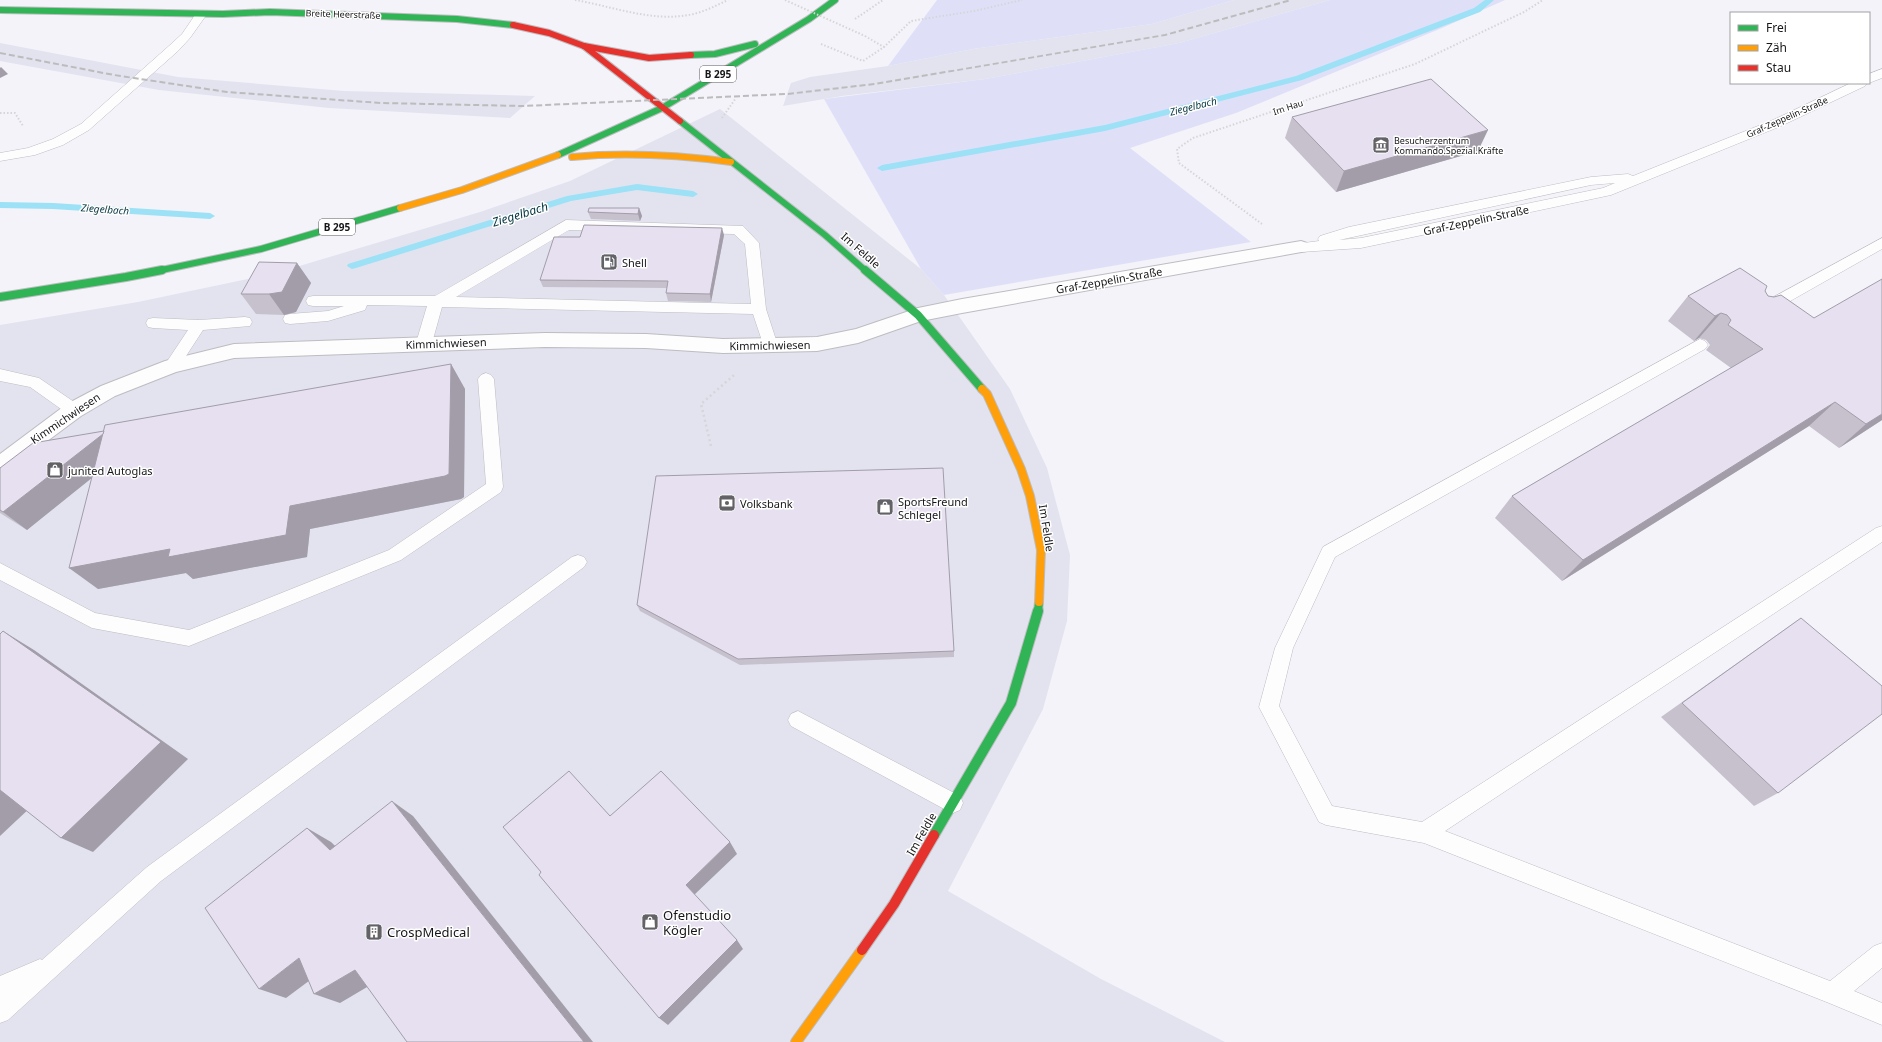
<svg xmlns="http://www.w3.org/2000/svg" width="1882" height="1042" viewBox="0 0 1882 1042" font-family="'Noto Sans',sans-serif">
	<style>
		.built { fill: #e2e3ef }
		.green { fill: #dfe0f8 }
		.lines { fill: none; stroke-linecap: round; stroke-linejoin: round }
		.stream { fill: #9ce1f6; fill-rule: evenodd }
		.lane-casing { stroke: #bdbdc1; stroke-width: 1 }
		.street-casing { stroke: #bdbdc1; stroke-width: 2 }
		.fast-far2-casing { stroke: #bdbdc1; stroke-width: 8 }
		.fast-far1-casing { stroke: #bdbdc1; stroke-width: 10 }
		.fast-casing { stroke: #bdbdc1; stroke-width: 12 }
		.slow-far2-casing { stroke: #bdbdc1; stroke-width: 8 }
		.slow-far1-casing { stroke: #bdbdc1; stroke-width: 10 }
		.slow-casing { stroke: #bdbdc1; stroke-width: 12 }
		.jam-far1-casing { stroke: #bdbdc1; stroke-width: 8 }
		.jam-casing { stroke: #bdbdc1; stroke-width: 12 }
		.path-far1 { stroke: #d6d6d8; stroke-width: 2; stroke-dasharray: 1.5 2; stroke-linecap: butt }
		.path { stroke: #d6d6d8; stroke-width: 2.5; stroke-dasharray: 2 3; stroke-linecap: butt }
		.lane { fill: #fdfdfe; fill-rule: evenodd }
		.street { fill: #fdfdfe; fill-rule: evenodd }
		.fast-far2 { stroke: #30b455; stroke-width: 6 }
		.fast-far1 { stroke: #30b455; stroke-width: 8 }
		.fast { stroke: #30b455; stroke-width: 10 }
		.slow-far2 { stroke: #ff9f0a; stroke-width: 6 }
		.slow-far1 { stroke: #ff9f0a; stroke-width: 8 }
		.slow { stroke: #ff9f0a; stroke-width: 10 }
		.jam-far1 { stroke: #e5322d; stroke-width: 6 }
		.jam { stroke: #e5322d; stroke-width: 10 }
		.rail { stroke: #bcbcbd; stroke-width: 2; stroke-dasharray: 6 3; stroke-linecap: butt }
		.path-bridge { stroke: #d6d6d8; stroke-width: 2; stroke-dasharray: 1.5 2; stroke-linecap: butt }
		.wall { fill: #c7c1ce }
		.shaded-wall { fill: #a29da8 }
		.building { fill: #e7e0f0; stroke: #a29da8 }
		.labels { text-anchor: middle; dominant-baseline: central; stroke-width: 3; stroke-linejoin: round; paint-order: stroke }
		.far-street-label { font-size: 9px; fill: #161619; stroke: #fff }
		.far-poi-label { font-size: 9px; fill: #161619; stroke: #fff; text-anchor: start }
		.shield { fill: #fff; stroke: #5c5c5e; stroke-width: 1 }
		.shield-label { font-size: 10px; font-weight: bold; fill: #161619 }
		.far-water-label { font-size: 10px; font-style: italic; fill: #03343f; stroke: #fff }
		.street-label { font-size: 11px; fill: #161619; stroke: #fff }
		.poi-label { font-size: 11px; fill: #161619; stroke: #fff; text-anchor: start }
		.water-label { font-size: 12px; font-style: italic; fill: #03343f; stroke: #fff }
		.near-poi-label { font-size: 13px; fill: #161619; stroke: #fff; text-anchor: start }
	</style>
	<rect width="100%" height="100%" fill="#f3f3f9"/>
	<g class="built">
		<path d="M1234,0H1330L1179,43L985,79L842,96L783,106L791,83L810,77L888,66L973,49L1152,24Z"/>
		<path d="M0,43L178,77L344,91L535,96L510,118L329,108L159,90L0,61Z"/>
		<path d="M720,109L921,269L944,295L1010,389L1047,468L1070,555L1067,621L1043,709L948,891L1101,979L1225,1042H0V325L138,302L276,273L480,212L570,181Z"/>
	</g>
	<g class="green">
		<path d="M937,0H1234L1152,24L973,49L888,66Z"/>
		<path d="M1330,0H1505L1442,28L1236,113L1130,148L1251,242L944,295L921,269L824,99L985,79L1179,43Z"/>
	</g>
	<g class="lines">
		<g class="stream">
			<path d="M1485,0H1494L1480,12L1302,80L1105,131L882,171L877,168L882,165L1105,125L1296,76L1474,8Z"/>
			<path d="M637,184L693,191L698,194L693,197L637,190L571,201L356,268L352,269L347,266L348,264L567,196Z"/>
			<path d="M0,202L53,203L210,213L215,216L210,219L53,209L0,208Z"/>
		</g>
		<g class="lane-casing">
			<g id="lane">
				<path d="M201,11L207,14L190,38L178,51L89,130L63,145L35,155L0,161V153L28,148L53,139L81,124L170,45L182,34L197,12Z"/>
				<path d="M1882,69V78L1869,83V74Z"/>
				<path d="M1851,83H1867L1865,86L1781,126L1611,195L1361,248L1301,252L1296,250L1294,247L1296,244L1319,241L1318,239L1320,236L1349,227L1591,177L1628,174L1633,176L1773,120ZM1615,183L1603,188L1361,238L1339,240L1591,185Z"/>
				<path d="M566,220L743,226L759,243L766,309L778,346L775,350L770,352L765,350L753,314L442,307L432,343L429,347L424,349L419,347L416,343L427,306L367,305L365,310L328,321L290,324L285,323L283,319L285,315L290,314L328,311L344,306H313L308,305L306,301L308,297L313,296H435ZM569,230L734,234L745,244L751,304L456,297Z"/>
				<path d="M1882,238V249L1769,313L1764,314L1759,313L1757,309L1759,305Z"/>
				<path d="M245,317L250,318L252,322L250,326L203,330L177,370L172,372L167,370L164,366L188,330L153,328L148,327L146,323L148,319L153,318L199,320Z"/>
				<path d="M1700,339L1705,341L1708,345L1705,349L1335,557L1293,648L1279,706L1332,806L1422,822L1876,528L1882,526V542L1445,831L1830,981L1874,946L1882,943V968L1854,991L1882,1003V1025L1829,1003L1424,843L1326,825L1319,822L1259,707L1275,648L1323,547Z"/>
				<path d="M0,369L39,378L80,406L82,410L80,414L74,416L68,414L30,387L0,381Z"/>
				<path d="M486,373L491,375L494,379L503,487L501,492L401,560L189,646L92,628L0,580V563L95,613L189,630L389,550L486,484L478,379L481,375Z"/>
				<path d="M578,555L584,557L587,562L584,567L161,881L8,1020L0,1023V976L40,959L42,960L147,867L572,557Z"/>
				<path d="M798,711L960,796L963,803L960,810L953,813L946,810L791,726L788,720L791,714Z"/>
			</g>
		</g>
		<g class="street-casing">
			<path id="street" d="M1301,241L1307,243L1310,247L1307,251L962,313L921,321L858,343L817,351L723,353L646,348L545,347L234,358L176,372L115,396L81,416L7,471L0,473V454L67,404L101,386L165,361L234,344L545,333L646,334L723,339L817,337L856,329L918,308L962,299Z"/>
		</g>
		<g class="fast-far2-casing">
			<g id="fast-far2">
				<path d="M0,10L223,14L270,12L457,19L513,25"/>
				<path d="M691,55L715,54L755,44"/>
				<path d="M680,121L825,235L866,271"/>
				<path d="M558,155L662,108L809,19L835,0"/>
				<path d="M157,271L261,249L400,208"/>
			</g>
		</g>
		<g class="fast-far1-casing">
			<g id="fast-far1">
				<path d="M865,270L918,315L982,389"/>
				<path d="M0,297L126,277L162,270"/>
				<path d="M1038,612L1039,602"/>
			</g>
		</g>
		<g class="fast-casing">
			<path id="fast" d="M934,835L1011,703L1038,611"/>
		</g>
		<g class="slow-far2-casing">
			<g id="slow-far2">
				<path d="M572,157C625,152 678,155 731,162"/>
				<path d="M400,208L462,190L558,155"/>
			</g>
		</g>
		<g class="slow-far1-casing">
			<path id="slow-far1" d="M982,389L987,394L1021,469L1030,496L1041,550L1039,602"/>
		</g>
		<g class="slow-casing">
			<path id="slow" d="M796,1042L862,950"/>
		</g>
		<g class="jam-far1-casing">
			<g id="jam-far1">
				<path d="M513,25L549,33L584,46L680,121"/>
				<path d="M584,46L649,58L691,55"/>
			</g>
		</g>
		<g class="jam-casing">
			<path id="jam" d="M862,950L894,904L934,835"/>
		</g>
		<g class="path-far1">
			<path d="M575,0C611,6 651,22 688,15C702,13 715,6 728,0"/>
			<path d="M855,19L883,0"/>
			<path d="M865,36L884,47"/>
			<path d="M821,44L863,61L884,47L911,21L974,11L1022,0"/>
			<path d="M0,113H15L23,126"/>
			<path d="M722,118L736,98"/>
			<path d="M1262,224L1179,163L1177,149L1193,138L1415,64L1524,12L1543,0"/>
		</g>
		<path class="path" d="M711,446L701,404L734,375"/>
		<use href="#lane" class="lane"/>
		<use href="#street" class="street"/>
		<use href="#fast-far2" class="fast-far2"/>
		<use href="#fast-far1" class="fast-far1"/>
		<use href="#fast" class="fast"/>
		<use href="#slow-far2" class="slow-far2"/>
		<use href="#slow-far1" class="slow-far1"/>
		<use href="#slow" class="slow"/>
		<use href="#jam-far1" class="jam-far1"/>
		<use href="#jam" class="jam"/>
		<path class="rail" d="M0,53L114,75L227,92L381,103L523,106L787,94L875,84L1165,35L1291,0"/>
		<path class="path-bridge" d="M785,0L865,36"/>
	</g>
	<g class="wall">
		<path d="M1292,117L1478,151L1336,192L1285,138Z"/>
		<path d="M639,208L642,216L640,221L591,219L588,212Z"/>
		<path d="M724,235L711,302L668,301L666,293L667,288L543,287L540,280L580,237Z"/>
		<path d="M297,263L311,283L296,312L284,315L256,314L241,294Z"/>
		<path d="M1765,291L1768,296L1814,318L1882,420L1839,448L1809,426L1562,581L1495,518L1512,496L1731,368L1706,350L1710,345L1706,340L1699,338L1694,341L1668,321L1688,296Z"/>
		<path d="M451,364L465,389L464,497L461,499L310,529L307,557L193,579L186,573L98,589L92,477L27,530L0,513V468L104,431Z"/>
		<path d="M637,605L954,651V657L740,665L640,611Z"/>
		<path d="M1801,618L1778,793L1754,806L1661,717Z"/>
	</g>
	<g class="shaded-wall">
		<path d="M1,67L8,74L0,78V68Z"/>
		<path d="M1488,130L1478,151L1336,192L1344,171Z"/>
		<path d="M639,208L642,216L640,221L638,214Z"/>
		<path d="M722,228L724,235L711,302L710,294Z"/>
		<path d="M297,263L311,283L296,312L284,315L269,294Z"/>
		<path d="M1721,313L1699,338L1694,341L1715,316Z"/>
		<path d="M451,364L465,389L464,497L461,499L310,529L307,557L193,579L186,573L98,589L69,568L290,506Z"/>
		<path d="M1835,402L1809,426L1562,581L1583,560Z"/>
		<path d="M1882,414V420L1839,448L1866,424Z"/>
		<path d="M108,430L128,449L27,530L3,512Z"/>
		<path d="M3,631L34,650L188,759L93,852L61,838Z"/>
		<path d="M0,790L33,805L0,836Z"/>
		<path d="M392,801L413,816L593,1042H584Z"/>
		<path d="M307,828L331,842L354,864L330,850Z"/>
		<path d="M730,842L737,854L694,895L686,885Z"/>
		<path d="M737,940L743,949L668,1025L659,1018Z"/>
		<path d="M299,958L325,969L286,998L259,989Z"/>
		<path d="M355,970L379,980L340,1003L314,994Z"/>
	</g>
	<g class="building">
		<path d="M1431,79L1488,130L1344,171L1292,117Z"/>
		<path d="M589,208H639L638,214L588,212Z"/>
		<path d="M584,225L722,228L710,294L666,293L668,281L540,280L554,237H580Z"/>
		<path d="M259,262L297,263L282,292L269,294H241Z"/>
		<path d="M1740,268L1767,286L1765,291L1768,296L1774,297L1781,295L1814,318L1882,279V414L1866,424L1835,402L1583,560L1512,496L1763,349L1728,325L1731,320L1727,315L1721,313L1715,316L1688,296Z"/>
		<path d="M451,364L449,474L445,476L290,506L286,535L168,557L170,549L69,568L105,425Z"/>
		<path d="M104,431L103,434L3,512L0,510V468L33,443Z"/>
		<path d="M943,468L954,651L738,659L637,605L656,476Z"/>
		<path d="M1801,618L1882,686V714L1778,793L1682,703Z"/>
		<path d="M3,631L161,742L61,838L0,790V634Z"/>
		<path d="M569,771L610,816L661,771L730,842L686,885L737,940L659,1018L539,875L541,872L503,827Z"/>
		<path d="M392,801L584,1042H407L355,970L314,994L299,958L259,989L205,908L307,828L330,850Z"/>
	</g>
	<defs>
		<g id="museum-square" transform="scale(0.9)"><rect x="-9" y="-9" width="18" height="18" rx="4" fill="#636367" stroke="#fff"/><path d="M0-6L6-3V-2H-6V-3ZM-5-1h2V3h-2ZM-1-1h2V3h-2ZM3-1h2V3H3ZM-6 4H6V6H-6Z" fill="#fff"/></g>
		<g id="fuel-square" transform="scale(0.9)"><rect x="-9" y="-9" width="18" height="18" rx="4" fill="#636367" stroke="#fff"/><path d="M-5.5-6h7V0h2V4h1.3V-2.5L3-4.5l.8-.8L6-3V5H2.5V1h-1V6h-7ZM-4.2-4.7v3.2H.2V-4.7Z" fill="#fff"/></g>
		<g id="shop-square" transform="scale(0.9)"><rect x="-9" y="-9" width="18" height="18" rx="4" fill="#636367" stroke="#fff"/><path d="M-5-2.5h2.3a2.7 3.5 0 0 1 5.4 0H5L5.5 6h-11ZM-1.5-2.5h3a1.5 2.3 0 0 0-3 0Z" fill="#fff"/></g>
		<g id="bank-square" transform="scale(0.9)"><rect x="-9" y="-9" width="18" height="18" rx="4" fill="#636367" stroke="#fff"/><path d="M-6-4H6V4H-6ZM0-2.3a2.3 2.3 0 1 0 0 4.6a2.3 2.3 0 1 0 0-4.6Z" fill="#fff"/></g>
		<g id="building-square" transform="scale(0.9)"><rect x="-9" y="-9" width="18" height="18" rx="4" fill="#636367" stroke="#fff"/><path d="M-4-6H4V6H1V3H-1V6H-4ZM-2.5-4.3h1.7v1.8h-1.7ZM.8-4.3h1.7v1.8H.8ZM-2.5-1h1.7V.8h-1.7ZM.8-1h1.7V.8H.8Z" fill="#fff"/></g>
	</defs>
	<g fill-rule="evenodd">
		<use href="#museum-square" x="1381" y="145"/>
		<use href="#fuel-square" x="609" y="262"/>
		<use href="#shop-square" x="55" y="470"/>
		<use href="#bank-square" x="727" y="503"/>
		<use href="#shop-square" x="885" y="507"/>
		<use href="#shop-square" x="650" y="922"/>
		<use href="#building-square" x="374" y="932"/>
	</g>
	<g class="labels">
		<g class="far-street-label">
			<text transform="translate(343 14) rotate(2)">Breite Heerstraße</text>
			<text transform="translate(1288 107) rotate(-18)">Im Hau</text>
			<text transform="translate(1787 117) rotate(-24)">Graf-Zeppelin-Straße</text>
		</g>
		<g class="far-poi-label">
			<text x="1394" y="140">Besucherzentrum<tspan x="1394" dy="10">Kommando.Spezial.Kräfte</tspan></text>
		</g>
		<g class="shield">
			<rect x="700" y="66" width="36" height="16" rx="3"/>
			<rect x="319" y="219" width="36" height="16" rx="3"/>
		</g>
		<g class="shield-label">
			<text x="718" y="74">B 295</text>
			<text x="337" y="227">B 295</text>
		</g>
		<g class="far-water-label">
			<text transform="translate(1193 106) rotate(-14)">Ziegelbach</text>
			<text transform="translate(105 209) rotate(4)">Ziegelbach</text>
		</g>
		<g class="street-label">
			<text transform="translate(1476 220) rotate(-12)">Graf-Zeppelin-Straße</text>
			<text transform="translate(861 250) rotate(41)">Im Feldle</text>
			<text transform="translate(1109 280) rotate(-10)">Graf-Zeppelin-Straße</text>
			<text transform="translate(446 343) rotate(-2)">Kimmichwiesen</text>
			<text transform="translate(770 345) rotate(-1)">Kimmichwiesen</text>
			<text transform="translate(65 418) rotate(-34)">Kimmichwiesen</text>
			<text transform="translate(1047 528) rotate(81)">Im Feldle</text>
			<text transform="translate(921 834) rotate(-60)">Im Feldle</text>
		</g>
		<g class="poi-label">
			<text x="622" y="262">Shell</text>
			<text x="68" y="470">junited Autoglas</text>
			<text x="898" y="501">SportsFreund<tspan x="898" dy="13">Schlegel</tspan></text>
			<text x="740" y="503">Volksbank</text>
		</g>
		<g class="water-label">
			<text transform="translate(520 214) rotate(-17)">Ziegelbach</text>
		</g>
		<g class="near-poi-label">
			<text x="663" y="915">Ofenstudio<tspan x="663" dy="15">Kögler</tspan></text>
			<text x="387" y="932">CrospMedical</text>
		</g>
	</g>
	<rect x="1730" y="12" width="140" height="72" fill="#ffffff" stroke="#a2a2a3"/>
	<rect x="1738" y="25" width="20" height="6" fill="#30b455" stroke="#a2a2a3"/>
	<text x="1766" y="32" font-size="12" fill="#161619">Frei</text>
	<rect x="1738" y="45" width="20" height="6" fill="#ff9f0a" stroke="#a2a2a3"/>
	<text x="1766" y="52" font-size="12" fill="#161619">Zäh</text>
	<rect x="1738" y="65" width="20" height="6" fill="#e5322d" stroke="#a2a2a3"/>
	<text x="1766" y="72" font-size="12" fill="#161619">Stau</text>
</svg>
